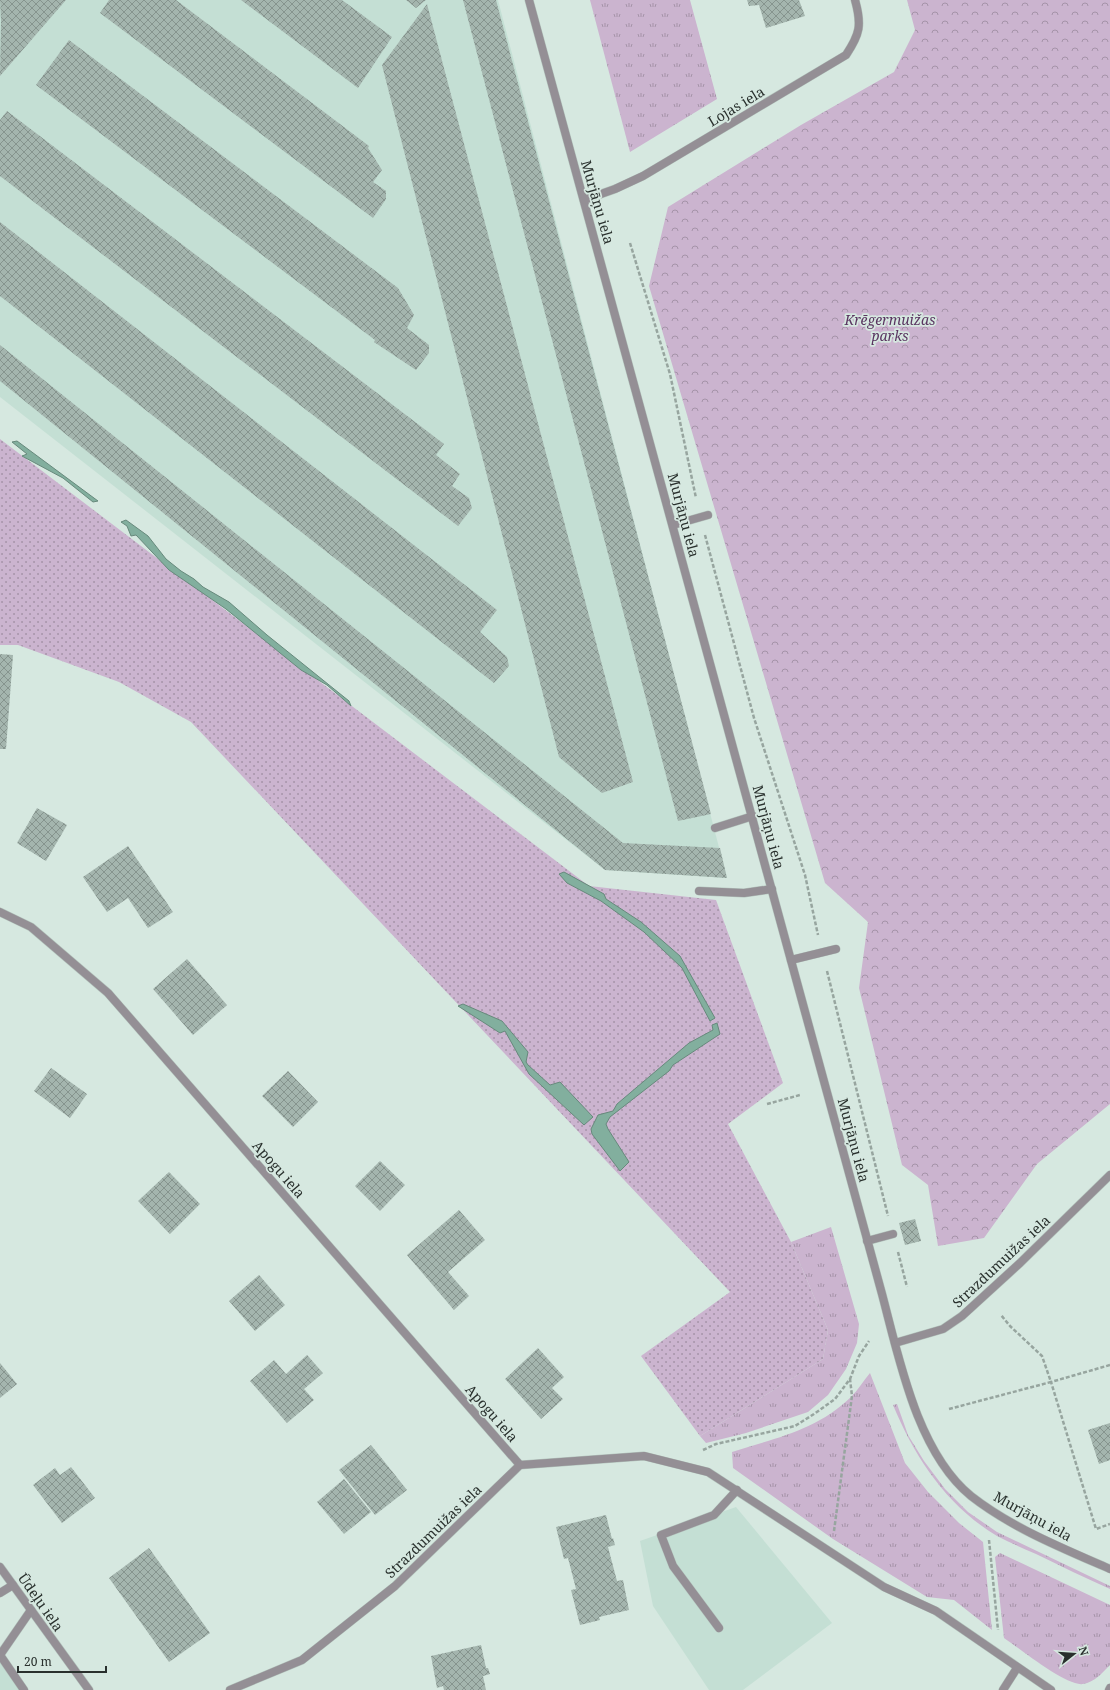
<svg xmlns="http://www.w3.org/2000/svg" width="1110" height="1690" viewBox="0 0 1110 1690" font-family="'Noto Serif',serif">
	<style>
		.built { fill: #c4dfd4 }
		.grass { fill: url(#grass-tufts) }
		.forest { fill: url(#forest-crowns) }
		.park { fill: url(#park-dots) }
		.water { fill: #82af9e; stroke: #67897c }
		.building { fill: url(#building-cross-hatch) }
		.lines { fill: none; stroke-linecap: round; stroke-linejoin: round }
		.lane-casing { stroke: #b3c3bc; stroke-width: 9 }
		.street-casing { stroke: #b3c3bc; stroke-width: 9 }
		.path { stroke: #97a59f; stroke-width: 2.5; stroke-dasharray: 4 2; stroke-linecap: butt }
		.lane { stroke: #948f95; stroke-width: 8 }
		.street { stroke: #948f95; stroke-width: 8 }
		.labels { text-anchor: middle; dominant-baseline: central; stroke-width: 3.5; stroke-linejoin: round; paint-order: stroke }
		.street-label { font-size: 14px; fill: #29302d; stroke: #d6e8e0 }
		.park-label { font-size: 14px; font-style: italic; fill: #5a3561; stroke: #d6e8e0 }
	</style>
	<defs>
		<pattern id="grass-tufts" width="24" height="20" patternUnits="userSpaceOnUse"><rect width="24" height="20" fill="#cbb4cf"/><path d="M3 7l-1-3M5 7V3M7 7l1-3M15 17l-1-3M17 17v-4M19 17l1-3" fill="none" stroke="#a593a8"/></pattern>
		<pattern id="forest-crowns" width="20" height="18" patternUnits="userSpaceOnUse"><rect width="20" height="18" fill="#cbb4cf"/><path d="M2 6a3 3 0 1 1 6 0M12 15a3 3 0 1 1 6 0" fill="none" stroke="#a593a8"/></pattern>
		<pattern id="park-dots" width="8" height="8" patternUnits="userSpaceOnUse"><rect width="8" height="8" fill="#cbb4cf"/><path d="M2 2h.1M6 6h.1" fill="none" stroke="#a593a8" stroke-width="1.8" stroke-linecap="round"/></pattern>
		<pattern id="building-cross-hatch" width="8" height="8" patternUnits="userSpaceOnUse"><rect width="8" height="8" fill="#a4b5ae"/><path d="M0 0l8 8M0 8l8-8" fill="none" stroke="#86948e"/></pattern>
	</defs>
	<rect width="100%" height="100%" fill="#d6e8e0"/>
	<g class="built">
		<path d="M0,0H498L727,878L605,870L0,397Z"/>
		<path d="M736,1507L832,1623L743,1690H709L653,1606L640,1541Z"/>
		<path d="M0,1656L24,1690H0Z"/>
	</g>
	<g class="grass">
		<path d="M590,0H690L717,99L630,152Z"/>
		<path d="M831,1227L859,1324L857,1343L846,1369L828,1395L808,1412L746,1433L706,1443L700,1436L823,1359L828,1330L791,1242Z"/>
		<path d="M870,1373L905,1463L928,1492L959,1523L983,1542L992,1630L954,1600L927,1597L833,1539L733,1468L732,1452C776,1438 817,1430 851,1397C858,1390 863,1381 870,1373Z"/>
		<path d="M897,1404L908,1435L924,1461L945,1489L968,1512L997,1532L1110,1586V1589C1085,1578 1061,1566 1036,1554C1023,1548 1010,1543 997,1536C947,1506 915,1458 893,1405Z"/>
		<path d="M1000,1553L1110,1605V1665C1102,1673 1095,1682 1083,1684C1067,1687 1019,1648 1004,1638L995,1557Z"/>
	</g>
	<path class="forest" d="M907,0H1110V1104L1037,1164L984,1238L938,1246L928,1185L902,1165L859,988L868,922L825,883L649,286L668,207L801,125L894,72L915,30Z"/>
	<path class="park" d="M0,439L589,886L716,900L783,1083L728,1124L791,1242L828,1330L823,1359L700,1436L641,1356L730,1292L191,722L119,682L18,645H0Z"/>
	<g class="water">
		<path d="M17,441L98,501L93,502L63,478L22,456L27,454L12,442Z"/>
		<path d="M126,520L148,536L166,559L181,571L194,579L203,587L229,602L267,635L349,701L351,706L327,685L301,670L226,609L169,570L136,535L131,536L127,526L121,522Z"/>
		<path d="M564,872L604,894L606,899L641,922L680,956L715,1018L710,1021L682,968L644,932L601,901L567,883L559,874Z"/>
		<path d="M463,1004L502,1021L528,1052L526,1062L528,1065L550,1085L560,1082L593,1117L584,1125L529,1074L505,1031L500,1033L458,1006Z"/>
		<path d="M717,1023L720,1034L673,1065L669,1071L610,1117L606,1124L608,1129L629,1162L620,1171L592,1134L591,1129L598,1115L613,1111L617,1104L689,1043L713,1030L712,1025Z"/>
	</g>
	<g class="building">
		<path d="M0,0H66L0,76L1,21Z"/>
		<path d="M109,0H176L369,146L368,148L382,170L373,182L386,191V199L373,218L100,13Z"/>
		<path d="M241,0H342L392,37L358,88Z"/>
		<path d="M406,0H426L416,8Z"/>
		<path d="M463,0H496L711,814L678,821Z"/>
		<path d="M747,0H799L805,16L766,28L759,5L749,6Z"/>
		<path d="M427,4L633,782L602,793L559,757L382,65Z"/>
		<path d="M69,40L398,288L414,315L407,328L429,345V353L416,370L374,342L375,340L36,85Z"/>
		<path d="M7,111L444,444L436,455L460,474L452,486L469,498L472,508L458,526L0,176V120Z"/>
		<path d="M0,222L497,610L480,632L507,657L509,666L494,683L0,296Z"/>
		<path d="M0,345L623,843L720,848L727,878L605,870L0,381Z"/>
		<path d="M0,654L13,655L6,749H0Z"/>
		<path d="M37,808L67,825L46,861L17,843Z"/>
		<path d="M128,846L173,912L148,928L128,898L107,912L83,877Z"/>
		<path d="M187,959L227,1005L193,1035L153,989Z"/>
		<path d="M51,1068L87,1094L70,1118L34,1091Z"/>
		<path d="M288,1071L318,1102L293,1127L262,1096Z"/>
		<path d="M380,1161L405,1185L380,1211L355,1186Z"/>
		<path d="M169,1172L200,1204L170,1234L138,1201Z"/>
		<path d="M459,1210L485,1240L448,1272L469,1296L454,1310L407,1255Z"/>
		<path d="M915,1219L921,1241L905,1245L899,1223Z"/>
		<path d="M259,1275L285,1305L255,1331L229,1301Z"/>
		<path d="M538,1348L564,1377L552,1388L563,1399L541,1419L505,1379Z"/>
		<path d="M307,1355L323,1373L304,1389L314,1400L287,1423L250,1381L274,1360L286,1374Z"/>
		<path d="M0,1363L17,1384L0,1398Z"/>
		<path d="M1110,1423V1460L1099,1464L1088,1430Z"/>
		<path d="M371,1445L407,1490L375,1515L339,1470Z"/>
		<path d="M71,1467L95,1498L62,1523L33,1485L55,1468L60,1475Z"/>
		<path d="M344,1479L371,1512L344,1534L317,1502Z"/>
		<path d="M606,1515L612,1539L613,1538L615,1545L608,1547L617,1581L623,1580L629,1610L599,1617L600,1620L580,1625L571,1590L576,1589L568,1558L564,1559L556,1527Z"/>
		<path d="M149,1548L210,1633L169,1662L109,1578Z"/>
		<path d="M481,1645L486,1668H488L490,1674L483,1676L486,1690H444L443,1686L437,1688L431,1656Z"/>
	</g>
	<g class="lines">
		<g class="lane-casing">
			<g id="lane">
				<path d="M673,525L708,515"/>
				<path d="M715,828L753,816"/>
				<path d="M699,891L744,893L772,889"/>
				<path d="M791,960L836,949"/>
				<path d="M867,1241L893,1234"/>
				<path d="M0,1593L13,1585"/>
				<path d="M719,1628L673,1566L661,1535L714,1515L737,1490"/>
				<path d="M24,1690L0,1655L31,1610"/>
				<path d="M1003,1690L1017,1668"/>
			</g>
		</g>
		<g class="street-casing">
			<g id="street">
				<path d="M529,0L882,1294C899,1358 917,1452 971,1496C1012,1528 1062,1548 1110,1569"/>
				<path d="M584,200L615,189L643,176L846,55C860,34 862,25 855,0"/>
				<path d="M0,912L31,927L108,993L520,1465"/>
				<path d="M895,1343L943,1329L962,1316L1020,1263L1110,1175"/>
				<path d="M0,1567L89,1690"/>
				<path d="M230,1690L302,1660L395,1586L520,1465L644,1456L708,1472L884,1587L936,1611L1051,1690"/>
				<path d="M1109,1690L1110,1688"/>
			</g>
		</g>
		<g class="path">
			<path d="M630,243L670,374L696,498"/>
			<path d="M705,535L754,718L805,875L818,935"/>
			<path d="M827,971L888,1216"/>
			<path d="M767,1104L800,1095"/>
			<path d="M898,1252L907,1287"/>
			<path d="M1110,1365L1051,1382L1096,1529L1110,1524"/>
			<path d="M949,1409L1051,1382L1042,1356L1010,1326L1001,1315"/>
			<path d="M703,1450L716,1444L795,1426L814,1414L835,1399L850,1379L859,1356L869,1341"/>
			<path d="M834,1531L852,1396L850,1379"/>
			<path d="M989,1540L998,1630"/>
		</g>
		<use href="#lane" class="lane"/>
		<use href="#street" class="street"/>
	</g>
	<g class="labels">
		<g class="street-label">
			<text transform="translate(736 106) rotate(-31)">Lojas iela</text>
			<text transform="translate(598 202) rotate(74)">Murjāņu iela</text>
			<text transform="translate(684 515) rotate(75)">Murjāņu iela</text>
			<text transform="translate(769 827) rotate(75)">Murjāņu iela</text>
			<text transform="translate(854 1140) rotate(75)">Murjāņu iela</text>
			<text transform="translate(279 1169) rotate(49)">Apogu iela</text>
			<text transform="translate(1001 1261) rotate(-43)">Strazdumuižas iela</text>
			<text transform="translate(492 1413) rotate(49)">Apogu iela</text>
			<text transform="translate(1033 1516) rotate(29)">Murjāņu iela</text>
			<text transform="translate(433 1531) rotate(-44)">Strazdumuižas iela</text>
			<text transform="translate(41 1602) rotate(55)">Ūdeļu iela</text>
		</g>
		<g class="park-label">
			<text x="890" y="319">Krēgermuižas<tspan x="890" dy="16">parks</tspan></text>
		</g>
	</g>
	<g transform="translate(1074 1654) rotate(73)" stroke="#d6e8e0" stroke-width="3" paint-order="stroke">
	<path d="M0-3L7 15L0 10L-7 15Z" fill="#29302d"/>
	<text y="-6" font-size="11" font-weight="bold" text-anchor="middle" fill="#29302d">N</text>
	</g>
	<path d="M18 1666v6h88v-6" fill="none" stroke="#29302d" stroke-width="2"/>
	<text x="24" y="1666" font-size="12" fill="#29302d" stroke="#d6e8e0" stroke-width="3" paint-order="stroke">20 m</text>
</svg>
